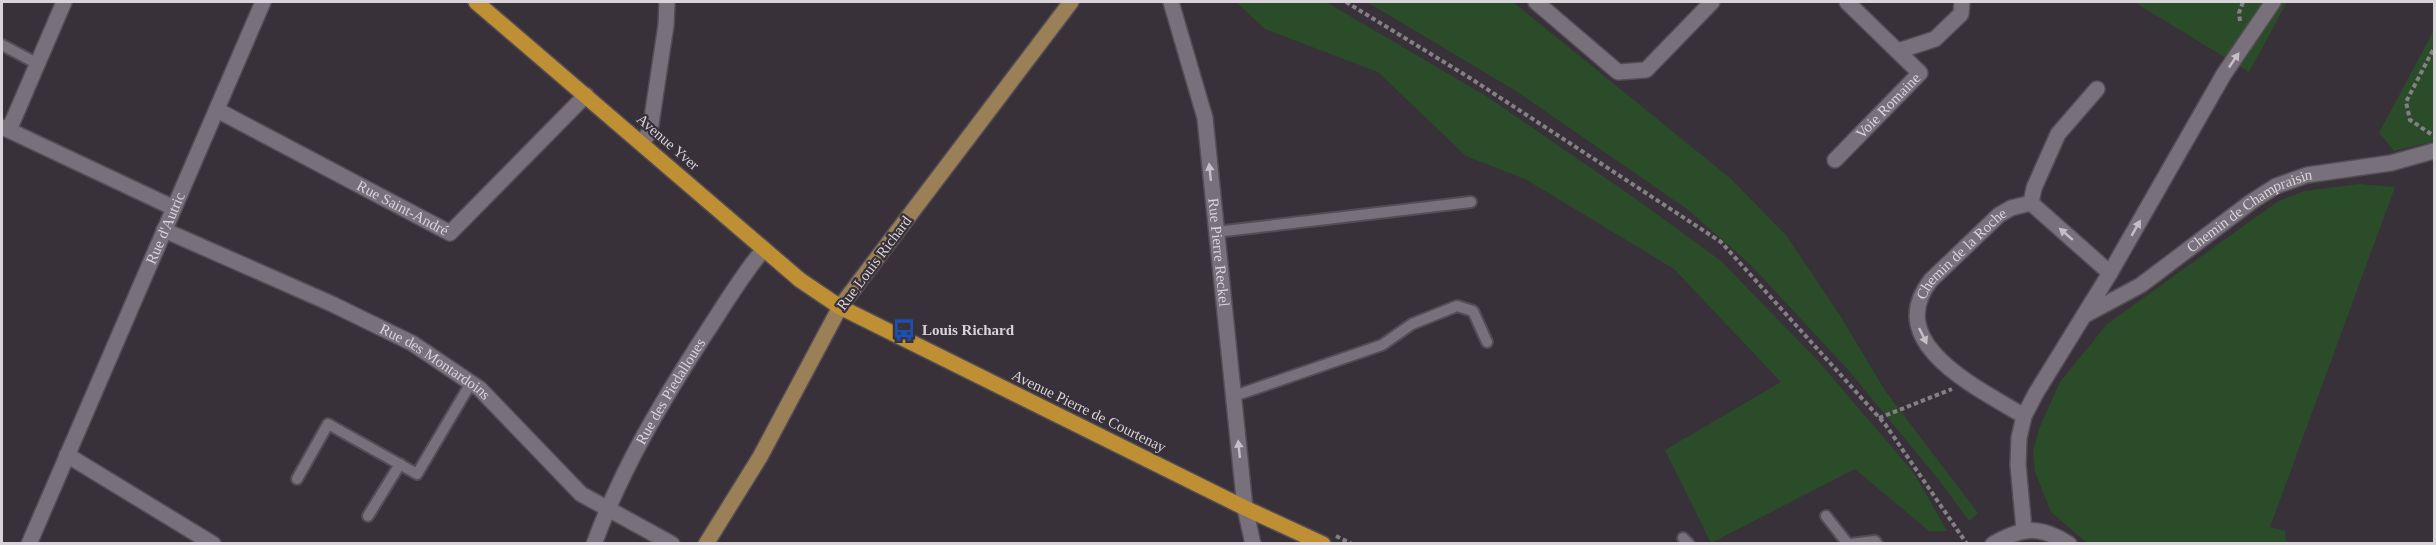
<svg xmlns="http://www.w3.org/2000/svg" width="2436" height="545" viewBox="0 0 2436 545" font-family="Georgia,serif">
	<style>
		.green { fill: #2b4c28 }
		.lines { fill: none; stroke-linecap: round; stroke-linejoin: round }
		.service-casing { stroke: #534d54; stroke-width: 14 }
		.minor-casing { stroke: #534d54; stroke-width: 18 }
		.secondary-casing { stroke: #534d54; stroke-width: 18 }
		.primary-casing { stroke: #534d54; stroke-width: 18 }
		.path { stroke: #858086; stroke-width: 4; stroke-dasharray: 4.5 3; stroke-linecap: butt }
		.service { stroke: #78707a; stroke-width: 10 }
		.minor { stroke: #78707a; stroke-width: 15 }
		.secondary { stroke: #9b8057; stroke-width: 15 }
		.primary { stroke: #be9033; stroke-width: 15 }
		.oneway { fill: #c5c0c6 }
		.labels { text-anchor: middle; dominant-baseline: central; stroke-width: 4.5; stroke-linejoin: round; paint-order: stroke }
		.street-label { font-size: 15px; fill: #d8d4d9; stroke: #383139 }
		.poi-label { font-size: 15px; font-weight: bold; fill: #d8d4d9; stroke: #383139; text-anchor: start }
	</style>
	<rect width="100%" height="100%" fill="#383139"/>
	<g class="green">
		<path d="M1236,2H1326L1486,96L1636,199L1721,261L1818,361L1914,473L1947,531H1929L1855,469L1711,543L1665,450L1781,382L1674,269L1527,180L1466,156L1378,72L1265,29Z"/>
		<path d="M1367,2H1513L1730,178L1786,235L1841,317L1886,392L1978,513L1969,521L1939,480L1850,372L1750,264L1687,209L1516,91Z"/>
		<path d="M2134,2H2287L2249,72Z"/>
		<path d="M2434,30V141L2394,151L2379,133Z"/>
		<path d="M2359,184L2395,187L2270,527L2285,531L2286,543H2087L2051,512L2035,472L2033,451L2039,429L2060,382L2107,324L2277,202L2304,191Z"/>
	</g>
	<g class="lines">
		<g class="service-casing">
			<g id="service">
				<path d="M2,45L38,64"/>
				<path d="M1216,232L1471,202"/>
				<path d="M1234,396L1382,345L1412,324L1457,306L1473,311L1487,342"/>
				<path d="M297,479L328,424L417,474L471,383"/>
				<path d="M368,516L400,464"/>
				<path d="M1826,516L1848,544"/>
				<path d="M1683,538L1689,544"/>
				<path d="M1850,544L1875,541L1877,544"/>
			</g>
		</g>
		<g class="minor-casing">
			<g id="minor">
				<path id="s1" d="M1171,2L1205,118L1245,508L1253,544"/>
				<path d="M1536,2L1618,72L1646,70L1712,2"/>
				<path d="M1898,51L1935,39L1961,14L1962,2"/>
				<path id="s2" d="M217,110L450,233L586,95"/>
				<path d="M2,127L174,208"/>
				<path d="M9,130L64,2"/>
				<path d="M642,143L650,131L666,25L667,2"/>
				<path id="s3" d="M1835,160L1920,73L1847,2"/>
				<path d="M2031,203L2034,188L2058,134L2097,89"/>
				<path id="s4" d="M164,230L332,304L412,343L480,389L581,494L672,544"/>
				<path id="s5" d="M2085,315L2141,285L2251,202L2276,186L2307,175L2391,163L2434,151"/>
				<path id="s6" d="M2024,416C1980,389 1881,344 1931,280L1999,215L2011,208L2031,203L2110,273"/>
				<path d="M67,455L213,544"/>
				<path d="M2024,529L2018,465L2019,438L2024,416L2036,393L2110,273L2224,74L2273,2"/>
				<path id="s7" d="M29,544L263,2"/>
				<path id="s8" d="M594,544C622,468 661,403 704,336C724,306 741,276 764,249"/>
				<path d="M1993,544C2023,527 2039,525 2069,544"/>
			</g>
		</g>
		<g class="secondary-casing">
			<path id="secondary" d="M706,544L760,457L840,307L1071,2"/>
		</g>
		<g class="primary-casing">
			<path id="primary" d="M476,2L800,280L840,307L1245,508L1323,544"/>
		</g>
		<g class="path">
			<path d="M1346,2L1470,78L1721,242L1885,424L1967,544"/>
			<path d="M2240,21L2239,13L2243,2"/>
			<path d="M2431,134L2410,120L2406,102L2434,48"/>
			<path d="M1879,418L1952,389"/>
			<path d="M1336,536L1352,544"/>
		</g>
		<use href="#service" class="service"/>
		<use href="#minor" class="minor"/>
		<use href="#secondary" class="secondary"/>
		<use href="#primary" class="primary"/>
	</g>
	<defs><path id="oneway-solid" d="M-6-.8H1V-3.2L6.5 0L1 3.2V.8H-6Z" transform="scale(1.5)"/></defs>
	<g class="oneway">
		<use href="#oneway-solid" transform="translate(2234 60) rotate(-56)"/>
		<use href="#oneway-solid" transform="translate(1210 172) rotate(-96)"/>
		<use href="#oneway-solid" transform="translate(2136 228) rotate(-60)"/>
		<use href="#oneway-solid" transform="translate(2066 234) rotate(-139)"/>
		<use href="#oneway-solid" transform="translate(1923 336) rotate(64)"/>
		<use href="#oneway-solid" transform="translate(1239 449) rotate(-96)"/>
	</g>
	<defs>
		<g id="bus-bare" transform="scale(1.8)"><path d="M-5-6H5V4H4V6H2V4H-2V6H-4V4H-5ZM-3.5-4V0h7V-4ZM-3.5 1.2v1.5H-2V1.2ZM2 1.2v1.5H3.5V1.2Z" fill="#1a4fb4" stroke="#383139" stroke-width="2.5" paint-order="stroke"/></g>
	</defs>
	<g fill-rule="evenodd">
		<use href="#bus-bare" x="904" y="330"/>
	</g>
	<g class="labels">
		<g class="street-label">
			<text stroke="none"><textPath href="#s3" startOffset="76">Voie Romaine</textPath></text>
			<text transform="translate(668 142) rotate(41)">Avenue Yver</text>
			<text stroke="none"><textPath href="#s2" startOffset="210">Rue Saint-André</textPath></text>
			<text stroke="none"><textPath href="#s5" startOffset="196">Chemin de Champraisin</textPath></text>
			<text stroke="none"><textPath href="#s7" startOffset="344">Rue d'Autric</textPath></text>
			<text stroke="none"><textPath href="#s1" startOffset="256">Rue Pierre Reckel</textPath></text>
			<text stroke="none"><textPath href="#s6" startOffset="231">Chemin de la Roche</textPath></text>
			<text transform="translate(874 263) rotate(-53)">Rue Louis Richard</text>
			<text stroke="none"><textPath href="#s4" startOffset="302">Rue des Montardoins</textPath></text>
			<text stroke="none"><textPath href="#s8" startOffset="171">Rue des Piedalloues</textPath></text>
			<text transform="translate(1089 411) rotate(26)">Avenue Pierre de Courtenay</text>
		</g>
		<g class="poi-label">
			<text x="922" y="330">Louis Richard</text>
		</g>
	</g>
	<rect width="2436" height="545" fill="none" stroke="#d8d4d9" stroke-width="6"/>
</svg>
